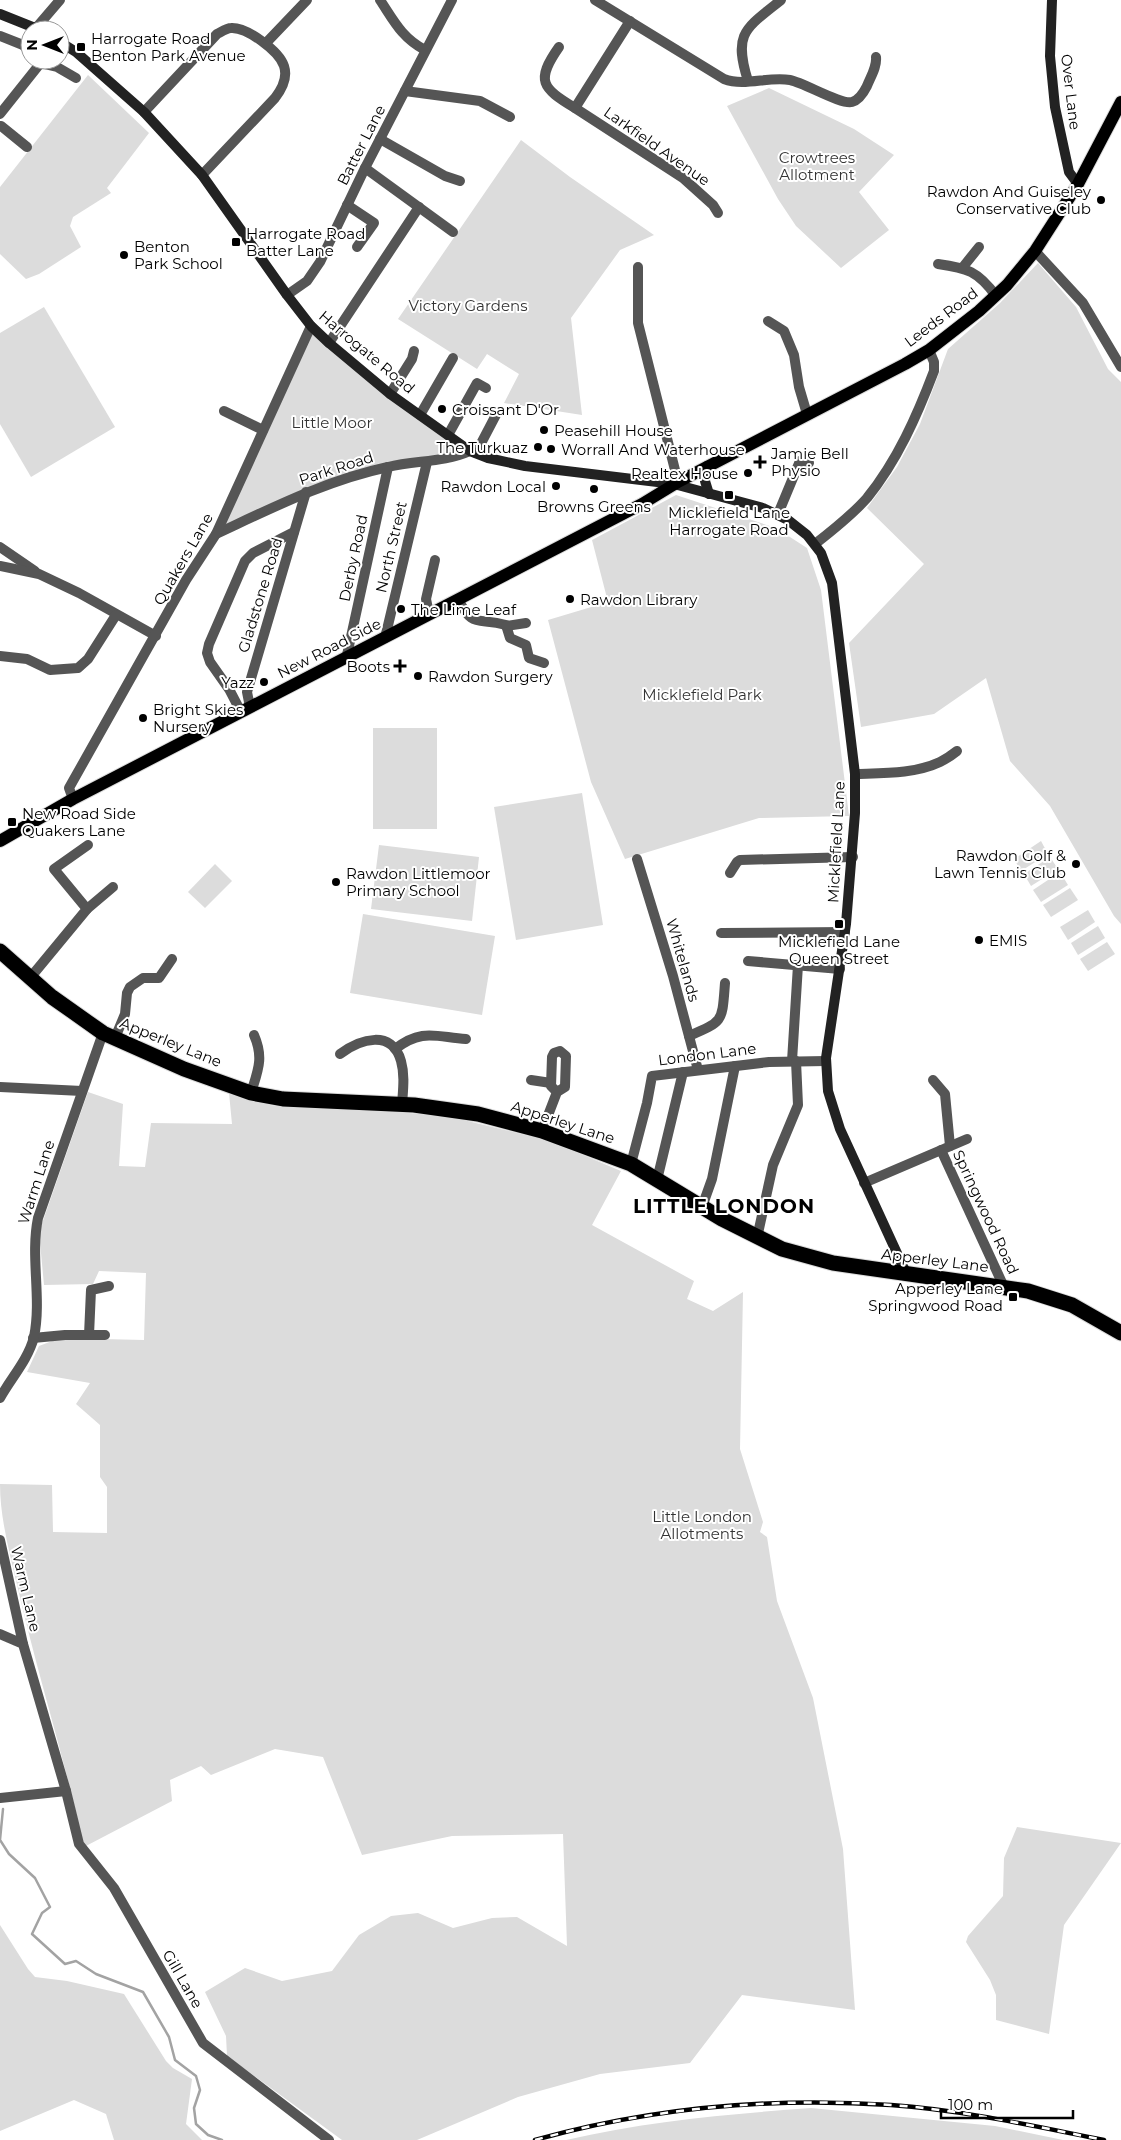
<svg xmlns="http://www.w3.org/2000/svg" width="1121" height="2140" viewBox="0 0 1121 2140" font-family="Montserrat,sans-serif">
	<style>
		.green { fill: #dcdcdc }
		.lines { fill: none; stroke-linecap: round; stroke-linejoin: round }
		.stream { stroke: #a3a3a3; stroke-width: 2.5 }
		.primary-casing { stroke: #dbdbdb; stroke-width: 14 }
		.highway-casing { stroke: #dbdbdb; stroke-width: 17 }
		.street { stroke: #555; stroke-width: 10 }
		.secondary { stroke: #222; stroke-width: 10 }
		.primary { stroke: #000; stroke-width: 12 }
		.highway { stroke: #000; stroke-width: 15 }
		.rail-casing { stroke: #000; stroke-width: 4.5 }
		.rail { stroke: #fff; stroke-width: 2.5; stroke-dasharray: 8; stroke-linecap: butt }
		.poi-dot { fill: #000; stroke: #fff; stroke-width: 2 }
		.labels { text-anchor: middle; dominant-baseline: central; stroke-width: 4; stroke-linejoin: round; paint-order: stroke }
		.poi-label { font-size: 15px; fill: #000; stroke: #fff; text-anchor: start }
		.street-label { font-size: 15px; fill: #000; stroke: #fff }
		.park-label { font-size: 15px; fill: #333; stroke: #fff }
		.district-label { font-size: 20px; font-weight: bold; letter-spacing: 1px; fill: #000; stroke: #fff }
	</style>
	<rect width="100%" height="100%" fill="#fff"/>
	<g class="green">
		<path d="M88,75L149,133L107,188L111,193L73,217L70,226L81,247L39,274L26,279L0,254V187Z"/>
		<path d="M769,88L854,129L894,155L859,192L889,230L841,268L796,226L778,199L727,106Z"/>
		<path d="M521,140L570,177L654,235L620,250L571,318L582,415L504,403L519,374L487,354L477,369L398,319Z"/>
		<path d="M1038,263L1076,307L1108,369L1121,382V924L1114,916L1050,806L1010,761L986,678L934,714L861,727L849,643L924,564L867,508L897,467L920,424L948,349L1000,303Z"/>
		<path d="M44,307L115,427L31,477L0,424V333Z"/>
		<path d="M311,326L470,451L306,492L216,534Z"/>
		<path d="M676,495L776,528L807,548L821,590L849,816L759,818L625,859L591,782L548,620L608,602L592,540Z"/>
		<rect x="373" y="728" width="64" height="101"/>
		<path d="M582,793L603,925L516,940L494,807Z"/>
		<path d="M1041,841L1048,854L1021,871L1014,859Z"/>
		<path d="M379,845L479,857L472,921L371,909Z"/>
		<path d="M1050,857L1058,869L1031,886L1024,874Z"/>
		<path d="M215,864L232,881L205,908L188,892Z"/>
		<path d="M1060,872L1068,885L1041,902L1033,890Z"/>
		<path d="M1070,888L1078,900L1051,917L1043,905Z"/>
		<path d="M1088,910L1095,922L1068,940L1060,927Z"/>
		<path d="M363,914L495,936L482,1015L350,993Z"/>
		<path d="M1098,926L1105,938L1078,955L1071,943Z"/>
		<path d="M1107,942L1115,954L1088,971L1080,959Z"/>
		<path d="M88,1092L123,1104L119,1166L145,1167L151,1123L232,1124L229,1093L274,1106L345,1107L451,1117L550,1141L621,1171L592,1225L694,1281L687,1299L713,1311L743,1292L740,1449L763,1522L760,1532L767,1537L777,1601L813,1698L843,1849L855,2010L742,1995L690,2063L600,2074L518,2097L417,2140H342L227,2056L226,2036L205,1992L245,1968L282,1981L332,1971L359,1935L391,1916L418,1913L453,1928L492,1918L517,1917L567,1946L563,1834L452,1836L362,1855L323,1757L275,1749L211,1775L201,1766L170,1780L172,1801L84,1847C65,1760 38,1676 18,1589C10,1554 0,1519 0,1484L52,1485L53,1532L107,1533V1487L100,1477V1425L76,1404L90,1383L27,1372L39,1346L60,1338L144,1340L146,1273L99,1271L93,1284L44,1285L39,1232Z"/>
		<path d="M1017,1827L1121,1843L1064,1925L1049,2034L996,2020V1995L990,1980L966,1942L968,1936L1003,1896L1004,1858Z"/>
		<path d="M0,1925L28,1969L35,1977L67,1981L124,1994L166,2061L173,2068L192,2079L186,2124L202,2140H114L106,2114L74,2100L0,2131Z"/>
		<path d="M811,2108L995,2126L1063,2140H566C647,2121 729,2114 811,2108Z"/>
	</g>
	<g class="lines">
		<path class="stream" d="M3,1809L0,1840L9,1854L35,1878L50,1907L42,1913L32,1934L65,1964L76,1961L96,1974L143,1992L169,2037L175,2060L196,2076L200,2090L194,2108L196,2124L208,2135L222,2140"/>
		<g class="primary-casing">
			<path id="primary" d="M0,841L73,799L642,504L678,482L905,364L929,350L979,311L1007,285L1035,251L1078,184L1121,102"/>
		</g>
		<g class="highway-casing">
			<path id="highway" d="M0,951L52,997L103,1033L184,1069L251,1093L283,1099L414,1105L478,1114L542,1131L631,1164L722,1219L782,1249L833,1263L1028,1291L1072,1305L1121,1333"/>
		</g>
		<g class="street">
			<path d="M380,0C394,21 402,38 425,50"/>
			<path d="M595,0L724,79C745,87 768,76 790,80C805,83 841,105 852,102C859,100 864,92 867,86C871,76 877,67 876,57"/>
			<path d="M630,21L575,108L683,178L713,205L718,213"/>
			<path d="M36,28L60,0"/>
			<path d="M0,36L23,45L30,52"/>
			<path d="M266,43L307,0"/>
			<path d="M559,47C535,81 542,88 575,108"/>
			<path d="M37,60L40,63L57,67L76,78"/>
			<path d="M748,81C733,33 745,29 781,0"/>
			<path d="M405,91L480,101L510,117"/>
			<path d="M144,112L217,34C221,32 227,28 231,28C247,27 279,51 284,66C288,78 282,89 275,98L202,175"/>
			<path d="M0,114L43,60"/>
			<path d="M1,126L27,147"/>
			<path d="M380,139L445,176L460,181"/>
			<path d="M365,168L453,232"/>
			<path d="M347,205L374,223L357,247"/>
			<path d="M1035,251L1083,303L1121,367"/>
			<path d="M938,264C967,268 978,271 996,296"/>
			<path d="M638,267V323L678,482"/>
			<path d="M963,267L979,247"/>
			<path d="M287,295L307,281L320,262L365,168L452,0"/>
			<path d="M768,321L784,331L794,355L799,387L807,414"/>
			<path d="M329,343L419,207"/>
			<path d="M390,394L412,359L414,351"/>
			<path d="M224,411L263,430"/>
			<path d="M420,415L453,358"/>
			<path d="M448,435L477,383L486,388"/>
			<path d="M476,453L498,411"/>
			<path d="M778,514L800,461L809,463"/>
			<path d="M216,534C272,508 327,480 388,467C416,460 443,463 470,451"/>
			<path d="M815,544C833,530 852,515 867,498C897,461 917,416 934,371V362L929,350"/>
			<path d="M0,547L35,571"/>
			<path d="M0,566L39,574L79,593L156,636"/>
			<path d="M458,599C473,629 477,617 506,625L510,638L526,645L529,658L544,663"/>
			<path d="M429,614L426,599L435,560"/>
			<path d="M506,626L526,623"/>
			<path d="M385,638L427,462"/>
			<path d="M347,655L388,467"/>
			<path d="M0,656L27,659L50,670L78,668L88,659L116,615"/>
			<path d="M250,707L247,692L306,492"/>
			<path d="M241,712L229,689L210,662L207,653L209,644L245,561L253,553L294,532"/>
			<path d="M855,774C882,773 915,774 940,762C946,759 952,755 957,751"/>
			<path d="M73,799L69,788L186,580L216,534L311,326"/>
			<path d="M637,859L673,976L698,1070"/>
			<path d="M730,873L737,862L740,860L853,857"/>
			<path d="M87,909L113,887"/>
			<path d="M721,933L845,932"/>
			<path d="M748,961L840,969"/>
			<path d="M30,978L87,909L54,869L88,845"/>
			<path d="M689,1036C724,1021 722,1022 725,983"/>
			<path d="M115,1038L125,1014L127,993L130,987L143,978H159L172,959"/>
			<path d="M395,1049C422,1028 436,1037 466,1039"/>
			<path d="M340,1054C360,1039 392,1029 401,1061C405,1075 403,1090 402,1105"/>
			<path d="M792,1061L798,965"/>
			<path d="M531,1080L551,1083"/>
			<path d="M933,1080L945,1094L950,1146"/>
			<path d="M0,1087L82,1091"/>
			<path d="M251,1093C258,1070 264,1058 254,1035"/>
			<path d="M542,1131L557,1092L565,1087L566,1056L560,1051L554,1053L552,1057L551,1086L557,1092"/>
			<path d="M941,1150L1004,1287"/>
			<path d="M631,1164L647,1103L652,1076L769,1062L826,1061"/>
			<path d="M657,1180L683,1072"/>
			<path d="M864,1183L967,1139"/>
			<path d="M702,1207L712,1179L735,1066"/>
			<path d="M757,1238L773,1165L798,1105L796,1061"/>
			<path d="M89,1335L91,1290L109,1286"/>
			<path d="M33,1338L65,1335H105"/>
			<path d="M0,1398C11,1378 28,1360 34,1337C42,1298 30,1257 38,1218L103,1033"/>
			<path d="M0,1540L23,1644"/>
			<path d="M0,1634L23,1644L66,1791L79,1844L114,1888L203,2043L329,2140"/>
			<path d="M0,1798L66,1791"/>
		</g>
		<g class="secondary">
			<path d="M1052,0L1050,56L1055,107L1069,172L1078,184"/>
			<path d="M0,14L40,30"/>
			<path d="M60,42L76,52L144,112L202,175L287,295L311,326L329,343L390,394L470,451L488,458L525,466L674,484L763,508L788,520L807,535L821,553L832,583L855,774V813L846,924L826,1058L828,1091L840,1129L907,1275"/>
			<path d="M707,466L705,481L709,494"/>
		</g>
		<use href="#primary" class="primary"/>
		<use href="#highway" class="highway"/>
		<g class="rail-casing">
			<path id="rail" d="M535,2140C650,2108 772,2097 891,2105C963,2110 1033,2126 1104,2140"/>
		</g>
		<use href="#rail" class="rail"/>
	</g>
	<g class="poi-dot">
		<rect x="76" y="42" width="10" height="10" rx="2.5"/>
		<circle cx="1101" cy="200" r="5"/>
		<rect x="231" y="237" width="10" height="10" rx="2.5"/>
		<circle cx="124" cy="255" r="5"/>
		<circle cx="442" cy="409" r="5"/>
		<circle cx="544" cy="430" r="5"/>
		<circle cx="538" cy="447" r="5"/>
		<circle cx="551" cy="449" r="5"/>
		<path d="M757.5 454.5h5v5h5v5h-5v5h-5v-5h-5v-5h5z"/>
		<circle cx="748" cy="473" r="5"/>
		<circle cx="556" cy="486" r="5"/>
		<circle cx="594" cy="489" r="5"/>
		<rect x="724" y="490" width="10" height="10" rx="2.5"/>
		<circle cx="570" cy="599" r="5"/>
		<circle cx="401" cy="609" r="5"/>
		<path d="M397.5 658.5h5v5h5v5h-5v5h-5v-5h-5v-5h5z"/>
		<circle cx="418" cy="676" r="5"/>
		<circle cx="264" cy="682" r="5"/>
		<circle cx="143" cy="718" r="5"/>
		<rect x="7" y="817" width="10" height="10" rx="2.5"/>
		<circle cx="1076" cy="864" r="5"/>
		<circle cx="336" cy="882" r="5"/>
		<rect x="834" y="919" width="10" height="10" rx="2.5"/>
		<circle cx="979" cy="940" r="5"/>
		<rect x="1008" y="1292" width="10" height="10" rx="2.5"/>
	</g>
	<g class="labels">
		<g class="poi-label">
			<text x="91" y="38">Harrogate Road<tspan x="91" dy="17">Benton Park Avenue</tspan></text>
			<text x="1091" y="191" text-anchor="end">Rawdon And Guiseley<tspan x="1091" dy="17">Conservative Club</tspan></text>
			<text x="246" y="233">Harrogate Road<tspan x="246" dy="17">Batter Lane</tspan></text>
			<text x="134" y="246">Benton<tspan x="134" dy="17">Park School</tspan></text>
			<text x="452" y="409">Croissant D'Or</text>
			<text x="554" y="430">Peasehill House</text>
			<text x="528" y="447" text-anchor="end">The Turkuaz</text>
			<text x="561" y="449">Worrall And Waterhouse</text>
			<text x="771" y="453">Jamie Bell<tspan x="771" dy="17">Physio</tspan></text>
			<text x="738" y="473" text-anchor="end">Realtex House</text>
			<text x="546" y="486" text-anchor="end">Rawdon Local</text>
			<text x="594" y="506" text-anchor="middle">Browns Greens</text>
			<text x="729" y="512" text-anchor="middle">Micklefield Lane<tspan x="729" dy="17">Harrogate Road</tspan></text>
			<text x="580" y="599">Rawdon Library</text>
			<text x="411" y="609">The Lime Leaf</text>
			<text x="390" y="666" text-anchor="end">Boots</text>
			<text x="428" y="676">Rawdon Surgery</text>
			<text x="254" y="682" text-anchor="end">Yazz</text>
			<text x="153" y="709">Bright Skies<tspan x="153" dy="17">Nursery</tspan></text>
			<text x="22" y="813">New Road Side<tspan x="22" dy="17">Quakers Lane</tspan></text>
			<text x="1066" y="855" text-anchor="end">Rawdon Golf &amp;<tspan x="1066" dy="17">Lawn Tennis Club</tspan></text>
			<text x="346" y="873">Rawdon Littlemoor<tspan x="346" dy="17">Primary School</tspan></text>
			<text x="989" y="940">EMIS</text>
			<text x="839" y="941" text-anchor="middle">Micklefield Lane<tspan x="839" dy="17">Queen Street</tspan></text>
			<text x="1003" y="1288" text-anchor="end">Apperley Lane<tspan x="1003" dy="17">Springwood Road</tspan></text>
		</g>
		<g class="street-label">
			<text transform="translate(1071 92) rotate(83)">Over Lane</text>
			<text transform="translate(361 145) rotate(-63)">Batter Lane</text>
			<text transform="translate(657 146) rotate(35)">Larkfield Avenue</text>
			<text transform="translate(941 317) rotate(-37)">Leeds Road</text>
			<text transform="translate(367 352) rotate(40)">Harrogate Road</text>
			<text transform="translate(336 468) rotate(-18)">Park Road</text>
			<text transform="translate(391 547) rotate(-77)">North Street</text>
			<text transform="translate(353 558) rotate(-78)">Derby Road</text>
			<text transform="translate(183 559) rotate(-60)">Quakers Lane</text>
			<text transform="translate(260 595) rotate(-73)">Gladstone Road</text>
			<text transform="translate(329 648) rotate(-27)">New Road Side</text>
			<text transform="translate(836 842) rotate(-87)">Micklefield Lane</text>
			<text transform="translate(683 960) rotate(74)">Whitelands</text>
			<text transform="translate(171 1042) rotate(22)">Apperley Lane</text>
			<text transform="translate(707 1054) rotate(-7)">London Lane</text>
			<text transform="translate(563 1122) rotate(18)">Apperley Lane</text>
			<text transform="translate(36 1182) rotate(-72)">Warm Lane</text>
			<text transform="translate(986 1212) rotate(65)">Springwood Road</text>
			<text transform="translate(935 1260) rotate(7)">Apperley Lane</text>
			<text transform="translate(26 1589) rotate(77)">Warm Lane</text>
			<text transform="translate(183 1979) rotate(60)">Gill Lane</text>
		</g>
		<g class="park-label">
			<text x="817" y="157">Crowtrees<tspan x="817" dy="17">Allotment</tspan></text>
			<text x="468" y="305">Victory Gardens</text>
			<text x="332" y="422">Little Moor</text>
			<text x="702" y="694">Micklefield Park</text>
			<text x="702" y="1516">Little London<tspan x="702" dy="17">Allotments</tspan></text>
		</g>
		<g class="district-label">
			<text x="724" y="1206">LITTLE LONDON</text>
		</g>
	</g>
	<g transform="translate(45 45) rotate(270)"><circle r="24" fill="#ffffff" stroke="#999999"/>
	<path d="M0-4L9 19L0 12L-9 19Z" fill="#000000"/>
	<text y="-8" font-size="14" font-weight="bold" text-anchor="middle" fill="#000000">N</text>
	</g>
	<path d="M941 2110v8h132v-8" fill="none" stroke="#000000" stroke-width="2.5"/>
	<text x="948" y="2110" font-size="15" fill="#000000" stroke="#ffffff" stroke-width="4" paint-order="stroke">100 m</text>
</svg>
